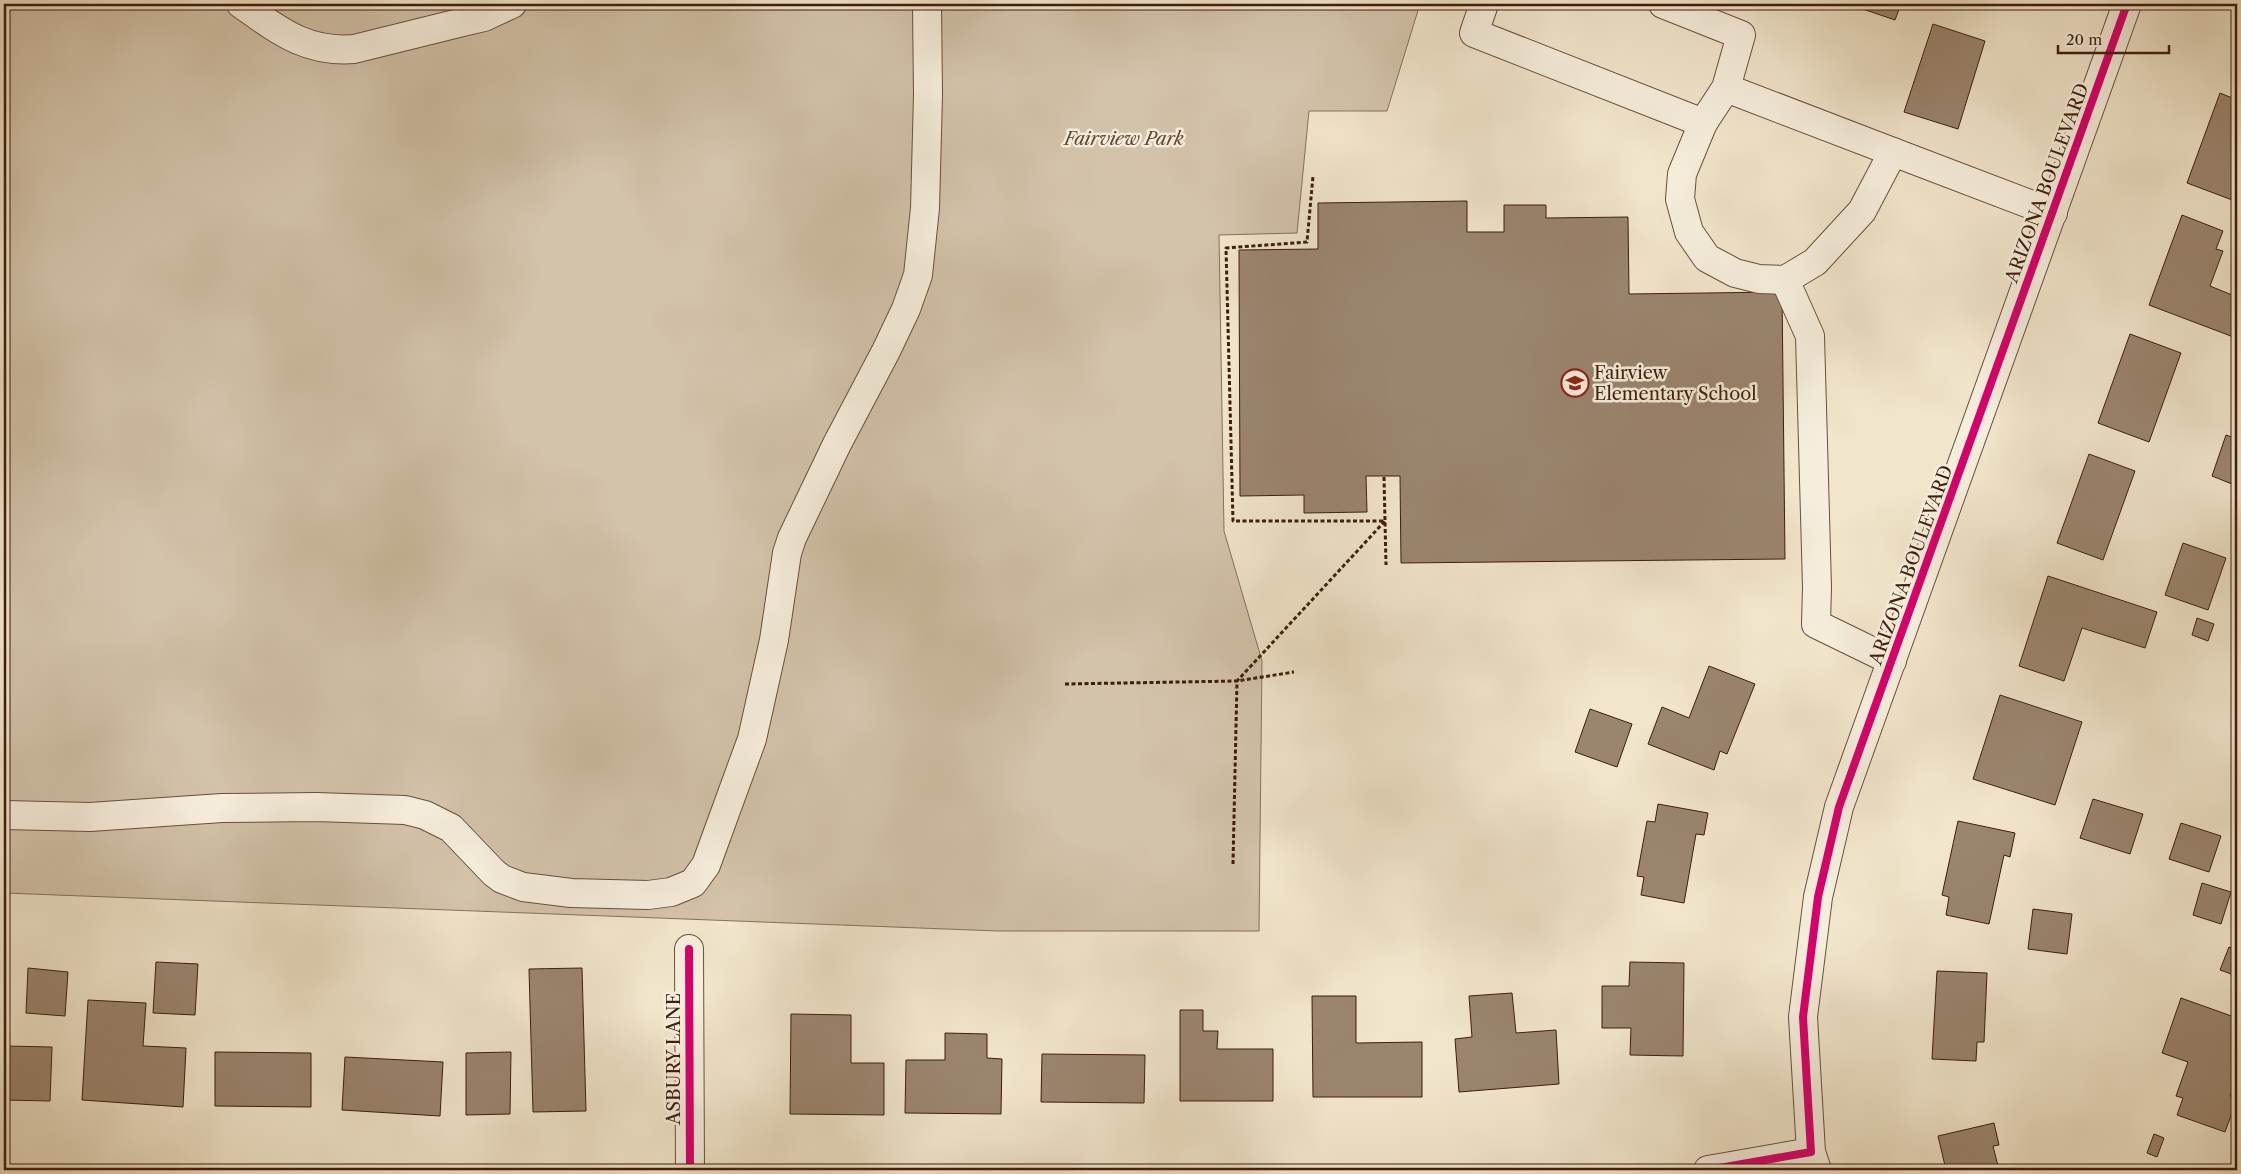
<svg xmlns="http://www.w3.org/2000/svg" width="2241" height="1174" viewBox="0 0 2241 1174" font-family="'Libre Caslon Text',serif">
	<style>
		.green { fill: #d3c3aa; stroke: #88705a }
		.building { fill: #9b856f; stroke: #3e1d0b }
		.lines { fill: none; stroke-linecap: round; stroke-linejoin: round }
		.minor-casing { stroke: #6b4f3b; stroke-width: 30 }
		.path { stroke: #3e1d0b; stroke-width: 3; stroke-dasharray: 4 2.5; stroke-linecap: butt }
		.minor { stroke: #f6eedd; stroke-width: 28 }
		.cycleway-casing { stroke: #f6eedd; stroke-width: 11 }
		.cycleway { stroke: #d6006c; stroke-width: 8 }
		.labels { text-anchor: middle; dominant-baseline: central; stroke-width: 5; stroke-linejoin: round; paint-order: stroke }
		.park-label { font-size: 18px; font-style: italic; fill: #634633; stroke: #f6eedd }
		.street-label { font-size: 18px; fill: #3e1d0b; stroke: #f6eedd }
		.poi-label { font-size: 18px; fill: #3e1d0b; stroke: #f6eedd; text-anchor: start }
	</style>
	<rect width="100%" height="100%" fill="#f1e5cb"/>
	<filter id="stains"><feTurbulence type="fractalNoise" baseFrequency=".004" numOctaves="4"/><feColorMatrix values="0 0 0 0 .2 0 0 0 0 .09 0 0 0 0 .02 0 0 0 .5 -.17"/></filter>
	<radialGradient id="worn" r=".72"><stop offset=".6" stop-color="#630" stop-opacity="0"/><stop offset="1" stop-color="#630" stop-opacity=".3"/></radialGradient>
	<path class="green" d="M4,4H1420L1387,111H1309L1297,233L1219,235L1224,531L1262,661L1259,931H998L4,893Z"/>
	<g class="building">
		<path d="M1848,4H1901L1895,20Z"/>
		<path d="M1933,24L1985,41L1958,129L1904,112Z"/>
		<path d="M2220,93L2237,100V196L2235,201L2187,183Z"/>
		<path d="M1467,201V232H1504V205H1546V218L1628,217L1629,294L1782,292L1785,559L1401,563L1400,476H1366L1367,512L1304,513V495L1240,496L1239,250L1318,249V203Z"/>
		<path d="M2182,215L2223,231L2216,249L2223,251L2210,286L2237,297L2236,338L2149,305Z"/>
		<path d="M2130,334L2181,353L2149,442L2098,423Z"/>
		<path d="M2226,435L2237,439V486L2212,476Z"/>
		<path d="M2089,454L2135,471L2103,560L2057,543Z"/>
		<path d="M2183,543L2226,558L2208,610L2165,595Z"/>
		<path d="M2048,576L2157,612L2145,648L2082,628L2064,681L2019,666Z"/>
		<path d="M2197,618L2214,624L2208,641L2192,635Z"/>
		<path d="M1709,666L1755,684L1727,754L1720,751L1714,770L1648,744L1662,707L1689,718Z"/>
		<path d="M2000,695L2082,722L2055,805L1973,779Z"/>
		<path d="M1590,709L1632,724L1617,767L1575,752Z"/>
		<path d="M2093,799L2143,814L2130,854L2080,838Z"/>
		<path d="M1658,804L1708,813L1704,835L1696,834L1684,903L1641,895L1644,877L1637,876L1647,821L1655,822Z"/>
		<path d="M1958,821L2015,833L2010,857L2004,855L1989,924L1946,915L1949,897L1942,895Z"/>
		<path d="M2181,823L2221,836L2209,872L2169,859Z"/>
		<path d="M2202,883L2231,892L2221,924L2193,915Z"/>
		<path d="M2033,909L2072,914L2067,954L2028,949Z"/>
		<path d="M2237,942V976L2220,970L2229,947L2235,949Z"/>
		<path d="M156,962L198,964L195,1015L153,1013Z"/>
		<path d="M1630,962L1684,963L1683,1056L1630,1055L1631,1028H1602V986H1629Z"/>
		<path d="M28,968L68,972L65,1016L26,1013Z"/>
		<path d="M582,968L586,1111L533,1112L529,969Z"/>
		<path d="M1937,971L1987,973L1984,1042H1977L1976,1061L1932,1059Z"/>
		<path d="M1512,993L1516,1033L1556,1030L1559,1084L1459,1092L1455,1039L1472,1037L1469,996Z"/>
		<path d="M1312,996H1356V1043L1422,1042V1097H1313Z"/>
		<path d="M2181,998L2237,1018V1075L2230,1096L2237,1099L2225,1132L2177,1115L2183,1098L2176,1096L2188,1062L2162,1053Z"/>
		<path d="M88,1000L146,1003L143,1046L186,1048L183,1107L82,1100Z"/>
		<path d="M1180,1010H1203V1031H1218L1217,1049H1273V1101H1180Z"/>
		<path d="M791,1014L851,1015V1063H884V1115L790,1114Z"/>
		<path d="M945,1033L987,1034V1058L1002,1059L1001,1114L905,1113L906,1060H945Z"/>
		<path d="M4,1046L52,1047L50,1101L4,1100Z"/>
		<path d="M215,1052L311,1053V1107L215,1106Z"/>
		<path d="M511,1052L510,1114L466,1115V1053Z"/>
		<path d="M1042,1054L1145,1055L1144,1103L1041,1102Z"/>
		<path d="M345,1057L443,1062L440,1116L342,1110Z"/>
		<path d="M1994,1123L1999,1145L1993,1146L1999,1170H1946L1938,1136Z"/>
		<path d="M2154,1134L2164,1138L2157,1157L2147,1153Z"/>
	</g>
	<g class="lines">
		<g class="minor-casing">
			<g id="minor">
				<path d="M241,4C278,30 306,53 354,49L467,21L484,17L512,4"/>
				<path d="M1484,4L1474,33L1703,123"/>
				<path d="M1663,4L1741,35L1726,88L1703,123L1682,174L1680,199L1689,232L1707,258L1735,273L1759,279L1785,280L1815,262L1862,211L1893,152L1726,88"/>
				<path d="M1893,152L2053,213"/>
				<path d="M1785,280L1810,336L1817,587L1816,624L1892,661"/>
				<path d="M4,815L90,817L222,808L316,807L405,810L425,815L451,828L494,873L502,879L523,887L571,893L648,895L671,892L693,883L706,865L752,739L774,640L787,553L792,538L837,444L886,351L906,309L918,275L925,208L928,95L927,4"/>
				<path d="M689,949L690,1170"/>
				<path d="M1708,1170L1811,1152"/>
				<path d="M1817,1170L1811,1152L1803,1017L1818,897L1839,807L2127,4"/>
			</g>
		</g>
		<g class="path">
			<path d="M1384,477L1386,565"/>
			<path d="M1065,684L1237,681L1294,672"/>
			<path d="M1233,864L1237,681L1385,521H1233L1226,248L1307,242L1313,176"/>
		</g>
		<use href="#minor" class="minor"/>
		<g class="cycleway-casing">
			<g id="cycleway">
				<path d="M689,949L690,1170"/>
				<path d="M1708,1170L1811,1152L1803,1017L1818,897L1839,807L2127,4"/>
			</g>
		</g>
		<use href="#cycleway" class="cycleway"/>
	</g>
	<defs>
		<g id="school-ring" transform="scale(1.4375)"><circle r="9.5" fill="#f6eedd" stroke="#8f2418" stroke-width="1.5"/><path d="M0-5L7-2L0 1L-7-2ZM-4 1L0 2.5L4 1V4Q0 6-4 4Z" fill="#8f2418"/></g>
	</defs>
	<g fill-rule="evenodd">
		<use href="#school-ring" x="1575" y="383"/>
	</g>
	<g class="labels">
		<g class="park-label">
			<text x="1124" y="139">Fairview Park</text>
		</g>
		<g class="street-label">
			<text transform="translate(2047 183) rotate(-70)">ARIZONA BOULEVARD</text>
			<text transform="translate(1911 565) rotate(-70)">ARIZONA BOULEVARD</text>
			<text transform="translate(674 1059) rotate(-90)">ASBURY LANE</text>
		</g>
		<g class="poi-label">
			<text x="1594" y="373">Fairview<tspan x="1594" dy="21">Elementary School</tspan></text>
		</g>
	</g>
	<rect width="2241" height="1174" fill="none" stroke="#f1e5cb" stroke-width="20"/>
	<rect x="5" y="5" width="2231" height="1164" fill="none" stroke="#3e1d0b" stroke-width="2.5"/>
	<rect x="10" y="10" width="2221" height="1154" fill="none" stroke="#3e1d0b"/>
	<path d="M2058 45v8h111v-8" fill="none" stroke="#3e1d0b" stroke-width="2.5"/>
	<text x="2066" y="45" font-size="15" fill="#3e1d0b" stroke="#f6eedd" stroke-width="4" paint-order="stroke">20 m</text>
	<rect width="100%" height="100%" filter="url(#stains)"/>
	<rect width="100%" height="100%" fill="url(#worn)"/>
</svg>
